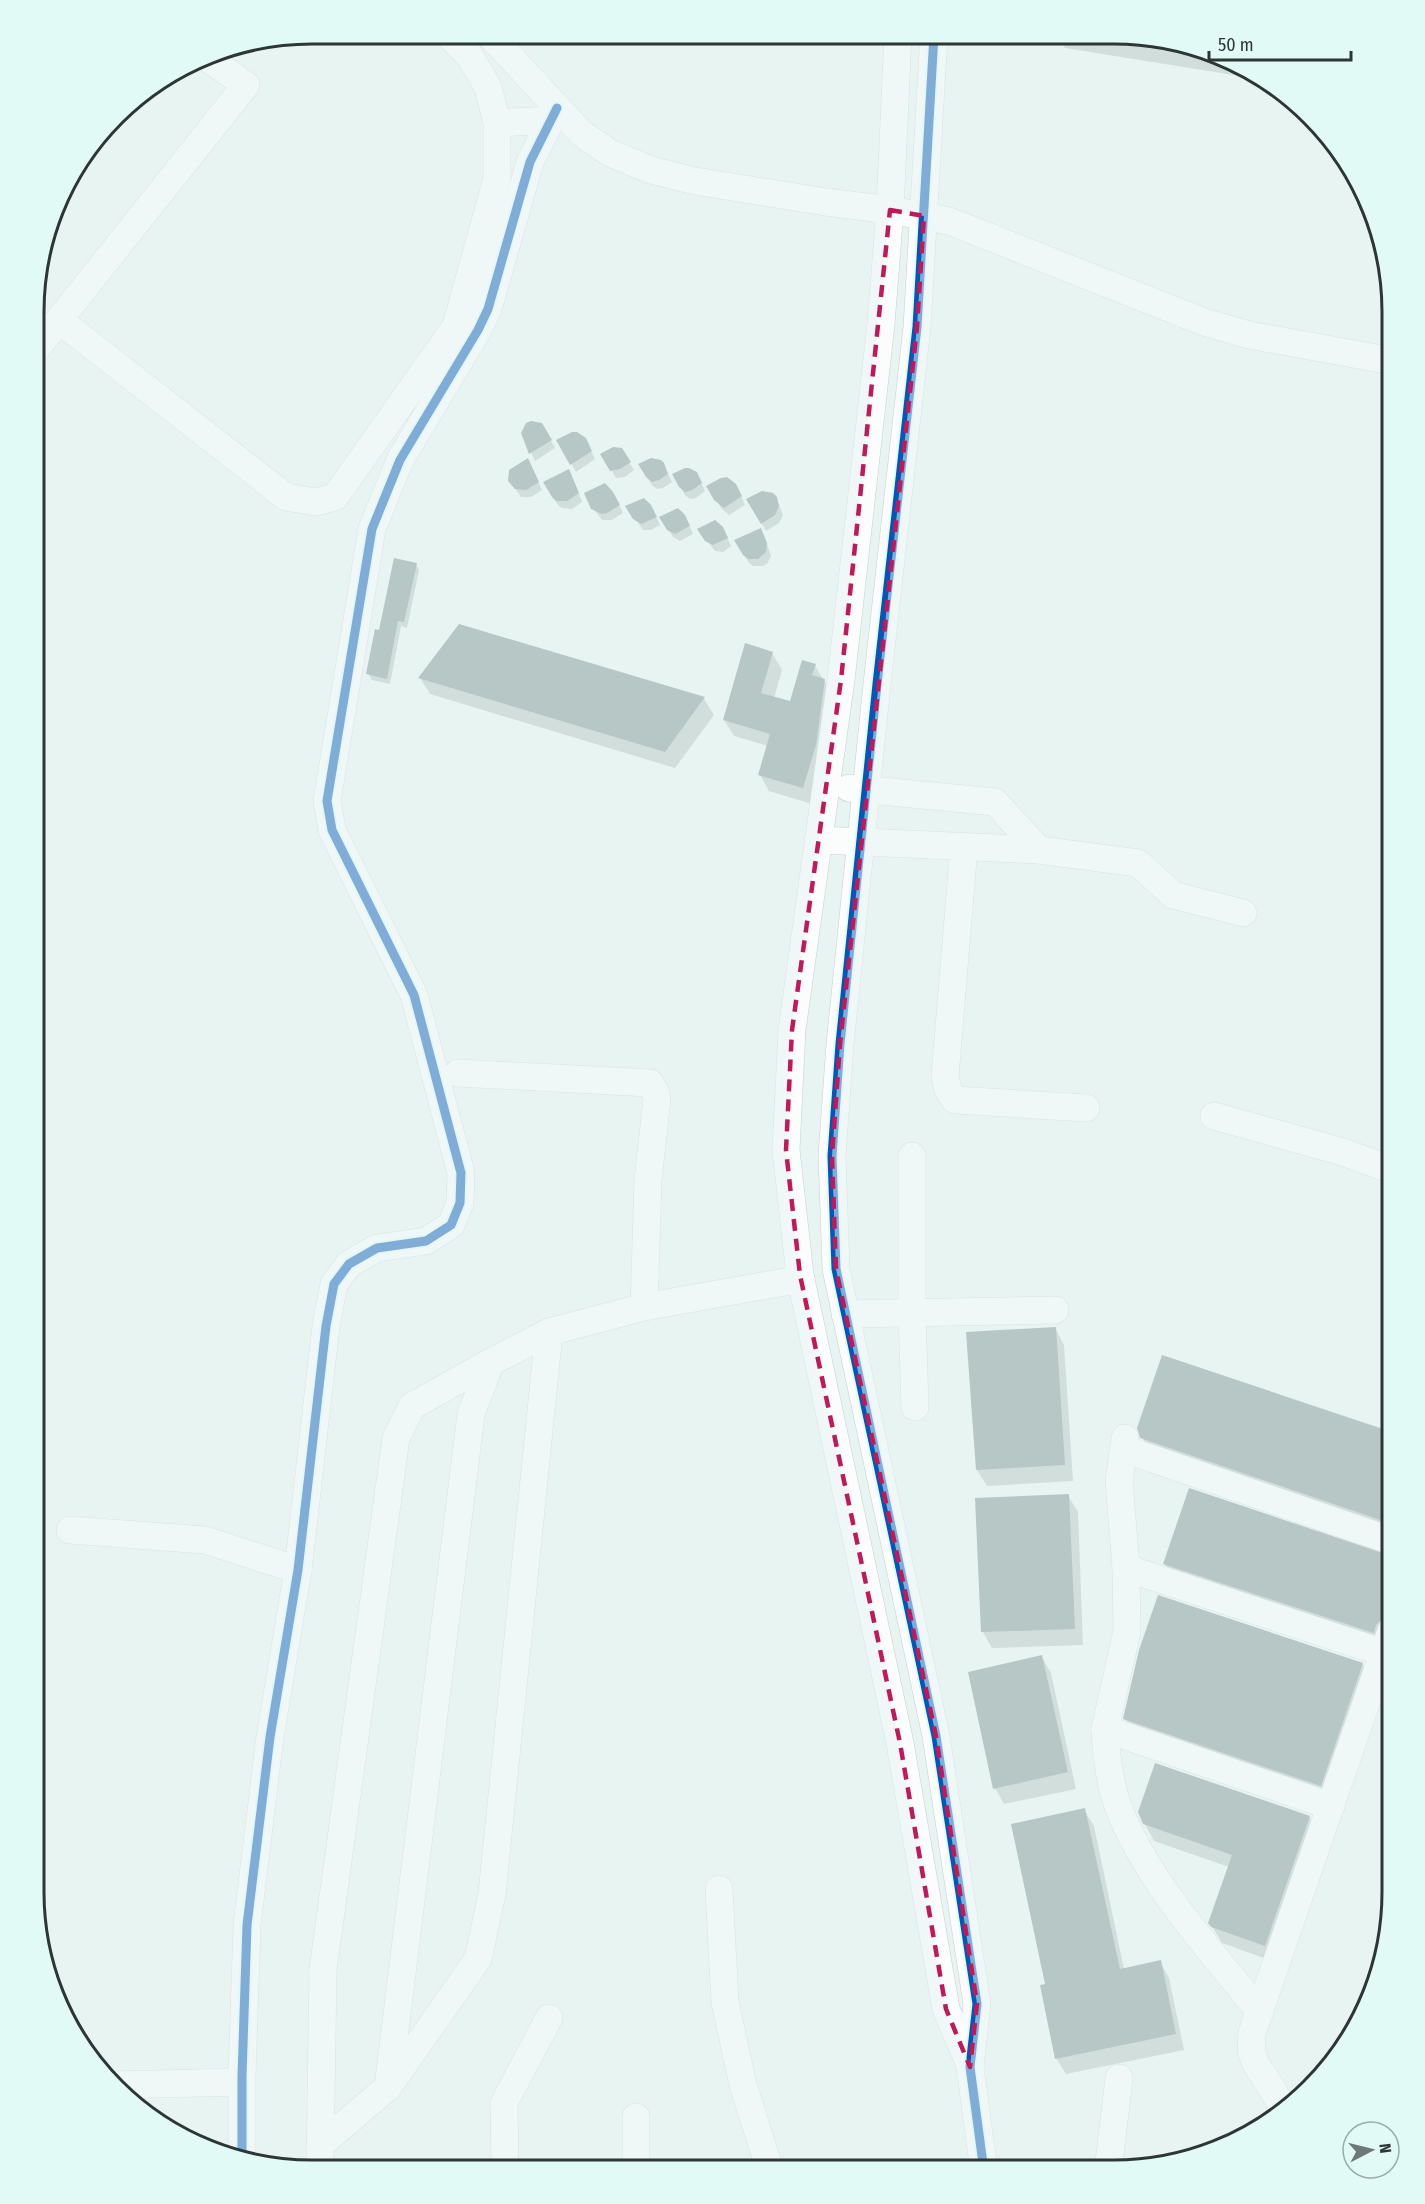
<svg xmlns="http://www.w3.org/2000/svg" width="1425" height="2204" viewBox="0 0 1425 2204" font-family="'Fira Sans Condensed',sans-serif">
	<style>
		.shadow { fill: #0003 }
		.building { fill: #7a918e }
		.lines { fill: none; stroke-linecap: round; stroke-linejoin: round }
		.minor-casing { stroke: #c6d0cf; stroke-width: 28 }
		.minor { stroke: #fbfdfd; stroke-width: 27 }
		.cycleway-casing { stroke: #e1faf5; stroke-width: 13 }
		.cycleway { stroke: #0057b8; stroke-width: 9 }
		.marked { fill: none; stroke: #c2185b; stroke-width: 4.5; stroke-dasharray: 12 8; stroke-linejoin: round }
		.rim { fill: none; stroke: #2d3635; stroke-width: 3 }
	</style>
	<rect width="100%" height="100%" fill="#e7f4f2"/>
	<g class="shadow">
		<path d="M1057,35H1151L1220,54L1258,76V79L1065,48Z"/>
		<path d="M541,424L555,448L535,461L522,433Z"/>
		<path d="M585,439L595,459L576,472L558,440Z"/>
		<path d="M621,450L634,470L625,477L616,478L602,455Z"/>
		<path d="M663,464L672,482L663,488L657,489L652,485L640,465Z"/>
		<path d="M532,468L542,490L531,497H521L510,481Z"/>
		<path d="M674,475L701,482L705,491L696,498L690,499L685,495Z"/>
		<path d="M573,479L582,502L572,509L562,508L558,505L545,483Z"/>
		<path d="M708,486L740,493L745,505L729,515L721,508Z"/>
		<path d="M776,498L783,515L779,523L766,531L749,500Z"/>
		<path d="M617,501L623,513L612,520H602L593,508Z"/>
		<path d="M632,514L655,515L660,525L651,530H643Z"/>
		<path d="M661,518L689,525L693,534L680,541L673,537Z"/>
		<path d="M704,537H727L731,546L723,552L715,551Z"/>
		<path d="M765,538L771,556L767,564L763,566H753L749,563L736,540Z"/>
		<path d="M416,564L419,570L407,628L401,626L390,684L372,680L368,674L380,632Z"/>
		<path d="M459,625L704,699L714,715L675,768L430,694L420,678Z"/>
		<path d="M772,653L782,670L774,698L791,703L815,666L834,697L812,804L769,791L760,775L768,746L734,736L724,720Z"/>
		<path d="M1055,1328L1064,1345L1073,1481L987,1486L977,1470Z"/>
		<path d="M1392,1434V1537L1152,1454L1142,1437Z"/>
		<path d="M1068,1496L1078,1512L1083,1645L992,1648L983,1632Z"/>
		<path d="M1392,1558L1391,1634L1385,1642L1174,1580L1164,1563Z"/>
		<path d="M1042,1657L1051,1673L1076,1789L1004,1804L995,1788Z"/>
		<path d="M1362,1664L1372,1680L1330,1801L1135,1735L1125,1718Z"/>
		<path d="M1084,1810L1094,1826L1124,1969L1160,1962L1169,1978L1184,2050L1066,2074L1056,2058Z"/>
		<path d="M1309,1817L1319,1833L1275,1962L1222,1943L1210,1923L1229,1867L1154,1841L1145,1824Z"/>
	</g>
	<g class="building">
		<path d="M531,421L542,423L552,440L529,454L521,433L526,423Z"/>
		<path d="M572,432H577L586,438L592,451L570,465L556,440Z"/>
		<path d="M613,447L622,448L631,462L620,469L610,471L600,454Z"/>
		<path d="M528,458L539,482L526,490L515,489L508,481L509,470Z"/>
		<path d="M651,458L661,460L664,463L668,474L659,480L652,482L646,477L638,464Z"/>
		<path d="M685,468H689L697,472L702,483L692,490L685,492L679,487L672,474Z"/>
		<path d="M569,469L579,493L567,501H556L552,497L543,482Z"/>
		<path d="M727,477L736,484L742,496L724,508L714,500L706,486L721,478Z"/>
		<path d="M605,483L613,492L620,505L607,513L602,514L591,509L584,493Z"/>
		<path d="M762,491L773,493L777,497L779,506L775,515L761,524L746,499Z"/>
		<path d="M644,498L651,505L657,517L641,524L633,519L625,506Z"/>
		<path d="M678,508L685,515L690,526L675,534L667,530L659,517Z"/>
		<path d="M715,520L723,527L728,538L713,545L705,541L697,529Z"/>
		<path d="M761,528L767,543L766,552L758,559H748L743,555L734,540Z"/>
		<path d="M394,558L417,563L404,622L398,621L387,679L366,674L375,629L379,630Z"/>
		<path d="M459,624L705,697L665,752L418,678Z"/>
		<path d="M745,643L773,652L761,693L790,701L802,660L816,664L812,675L825,679L816,745L803,788L758,775L770,734L723,720Z"/>
		<path d="M1056,1327L1065,1465L976,1470L966,1332Z"/>
		<path d="M1162,1355L1392,1432V1524L1140,1438L1137,1428Z"/>
		<path d="M1189,1488L1392,1556V1592L1383,1618L1376,1625L1374,1633L1163,1564Z"/>
		<path d="M1069,1494L1075,1629L981,1632L975,1498Z"/>
		<path d="M1158,1595L1363,1663L1321,1786L1123,1719L1139,1650Z"/>
		<path d="M1042,1655L1068,1772L993,1789L968,1672Z"/>
		<path d="M1155,1763L1310,1816L1265,1946L1211,1927L1208,1923L1232,1855L1143,1824L1138,1812Z"/>
		<path d="M1085,1808L1120,1969L1161,1960L1176,2034L1055,2059L1040,1985L1045,1984L1011,1824Z"/>
	</g>
	<g class="lines">
		<g class="minor-casing">
			<g id="minor">
				<path d="M489,34L581,133L610,153L651,170L695,181L826,202L890,210L949,221L1204,322L1249,335L1392,361"/>
				<path d="M898,35L890,210L881,324L841,680L792,1030L786,1150L800,1275L900,1743L946,2009L970,2065"/>
				<path d="M934,35L917,327L877,684L840,1044L832,1156L836,1269L936,1736L977,2004L970,2067L984,2171"/>
				<path d="M497,123L551,120"/>
				<path d="M59,320L286,497L316,502L335,497L456,326L497,179V123L488,87L469,55L446,33"/>
				<path d="M35,350L246,85L203,55"/>
				<path d="M849,788L995,802L1039,850"/>
				<path d="M819,840L1039,850L1138,863L1173,895L1243,913"/>
				<path d="M964,847L945,1076L948,1090L955,1100L1086,1108"/>
				<path d="M458,1073L650,1083L655,1091L657,1099L648,1180L644,1307"/>
				<path d="M1214,1116L1343,1152L1392,1170"/>
				<path d="M912,1156V1312L915,1407"/>
				<path d="M845,1314L1055,1310"/>
				<path d="M1125,1438L1119,1481L1126,1568L1127,1631L1105,1729C1106,1752 1110,1784 1118,1806C1146,1880 1210,1950 1260,2012"/>
				<path d="M1124,1449L1392,1541"/>
				<path d="M70,1530L205,1540L298,1570"/>
				<path d="M1126,1568L1384,1653"/>
				<path d="M1105,1729L1331,1806"/>
				<path d="M719,1889L725,2002L743,2085L770,2170"/>
				<path d="M113,2085L242,2082"/>
				<path d="M388,2087L471,1414L491,1362L549,1332L644,1307L801,1279"/>
				<path d="M1286,2111L1256,2064L1251,2051L1252,2033L1391,1631"/>
				<path d="M636,2117V2170"/>
				<path d="M320,2145L388,2087L478,1959L492,1894L549,1332"/>
				<path d="M242,2160V2076L247,1925L270,1737L298,1570L326,1326L334,1284L349,1264L377,1248L426,1241L451,1225L460,1203L461,1173L414,995L332,830L327,801L372,529L400,460L478,330L488,309L530,162L557,108"/>
				<path d="M320,2169L323,1970L396,1438L412,1406L491,1362"/>
				<path d="M505,2169L504,2103L549,2018"/>
				<path d="M1108,2171L1119,2078"/>
			</g>
		</g>
		<use href="#minor" class="minor"/>
		<g class="cycleway-casing">
			<g id="cycleway">
				<path d="M934,35L917,327L877,684L840,1044L832,1156L836,1269L936,1736L977,2004L970,2067L984,2171"/>
				<path d="M242,2160V2076L247,1925L270,1737L298,1570L326,1326L334,1284L349,1264L377,1248L426,1241L451,1225L460,1203L461,1173L414,995L332,830L327,801L372,529L400,460L478,330L488,309L530,162L557,108"/>
			</g>
		</g>
		<use href="#cycleway" class="cycleway"/>
	</g>
	<path d="M0 0H1425V2204H0ZM890,210L924,216L917,327L840,1044L832,1156L836,1269L936,1736L977,2004L970,2067L946,2009L900,1743L800,1275L786,1150L792,1030L841,680Z" fill="#e7f4f2" fill-opacity=".55" fill-rule="evenodd"/>
	<path class="marked" d="M890,210L924,216L917,327L840,1044L832,1156L836,1269L936,1736L977,2004L970,2067L946,2009L900,1743L800,1275L786,1150L792,1030L841,680Z"/>
	<path d="M0 0H1425V2204H0ZM312 44H1114A268 268 0 0 1 1382 312V1892A268 268 0 0 1 1114 2160H312A268 268 0 0 1 44 1892V312A268 268 0 0 1 312 44Z" fill="#e1faf5" fill-rule="evenodd"/>
	<path class="rim" d="M312 44H1114A268 268 0 0 1 1382 312V1892A268 268 0 0 1 1114 2160H312A268 268 0 0 1 44 1892V312A268 268 0 0 1 312 44Z"/>
	<g transform="translate(1371 2150) rotate(83)"><circle r="28" fill="#e1faf5" stroke="#99aca8" stroke-width="1.5"/>
	<path d="M0-4.5L10 22L0 15L-10 22Z" fill="#6e7877"/>
	<text y="-9" font-size="16" font-weight="bold" text-anchor="middle" fill="#2d3635">N</text>
	</g>
	<path d="M1209 51v9h142v-9" fill="none" stroke="#2d3635" stroke-width="3"/>
	<text x="1218" y="51" font-size="18" fill="#2d3635" stroke="#e1faf5" stroke-width="4.5" paint-order="stroke">50 m</text>
</svg>
